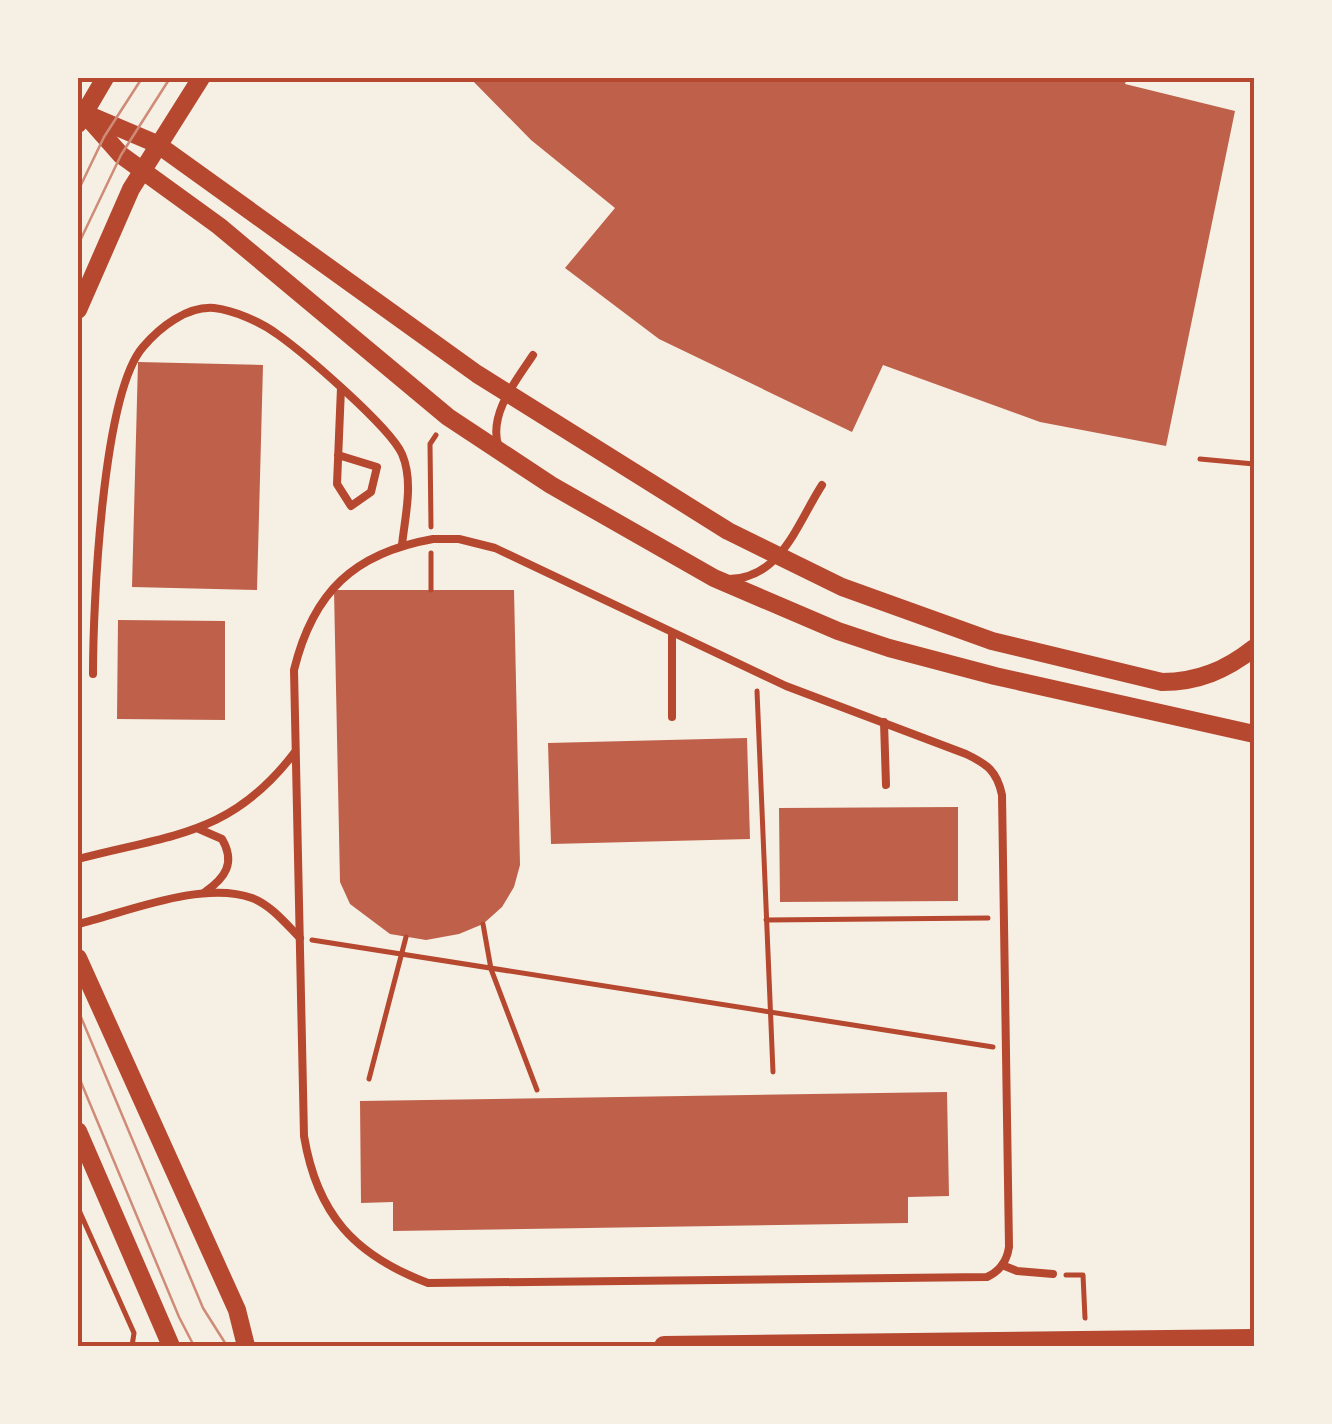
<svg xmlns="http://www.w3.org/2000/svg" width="1332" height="1424" viewBox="0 0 1332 1424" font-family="'Roboto Serif',serif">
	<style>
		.building { fill: #bf614a }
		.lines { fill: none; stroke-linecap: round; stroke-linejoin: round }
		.path { stroke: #b5482f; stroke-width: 5 }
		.service { stroke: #b5482f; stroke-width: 8 }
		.tertiary { stroke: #b5482f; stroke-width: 18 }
		.secondary { stroke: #b5482f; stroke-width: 20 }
		.tram { stroke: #cf8b77; stroke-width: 2.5 }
		.neatline { fill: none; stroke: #b5482f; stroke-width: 4 }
	</style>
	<rect width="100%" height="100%" fill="#f6efe4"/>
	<g class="building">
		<path d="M470,78H1127L1125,84L1235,111L1166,446L1040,422L883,365L852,432L659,339L565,268L615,208L531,140Z"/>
		<path d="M138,362L263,365L257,590L132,587Z"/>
		<path d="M334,590H514L520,865L514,887L502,907L483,924L459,934L426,940L390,934L350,904L340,882Z"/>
		<path d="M118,620L225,621V720L117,719Z"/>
		<path d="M747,738L750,839L551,844L548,743Z"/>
		<path d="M958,807V901L780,902L779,808Z"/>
		<path d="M947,1092L949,1196L908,1197V1223L393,1231V1202L361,1203L360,1101Z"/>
	</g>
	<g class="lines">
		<g class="path">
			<path d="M1200,459L1254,464"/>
			<path d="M431,527L430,444L436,435"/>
			<path d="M431,553V590"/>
			<path d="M757,691L773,1072"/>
			<path d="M766,920L988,918"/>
			<path d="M483,924L491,969L537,1090"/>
			<path d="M312,940L993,1047"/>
			<path d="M369,1079L406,937"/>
			<path d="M78,1208L134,1333L132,1346"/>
			<path d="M1066,1275H1083L1085,1318"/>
		</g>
		<g class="service">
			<path d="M498,445C489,413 516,381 533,355"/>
			<path d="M338,455L377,467L371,492L351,506L337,484L341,388"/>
			<path d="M433,539H459L495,548L786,686L966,754C987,764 997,771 1002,795L1009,1247C1007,1261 1000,1271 987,1277L428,1283C354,1255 317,1214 304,1136L294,670C313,592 354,553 433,539Z"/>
			<path d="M729,579C781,579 798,522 822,485"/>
			<path d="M672,634V717"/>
			<path d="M93,674C93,607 102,394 143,347C160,327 187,306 214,308C233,310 261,322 277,334C304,353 390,427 402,454C414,482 405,516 402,545"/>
			<path d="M884,722L886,785"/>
			<path d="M199,829L222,839C236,863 225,878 205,892"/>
			<path d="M78,859C172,834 231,836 295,752"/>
			<path d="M78,924C127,912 203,880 252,898C271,905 286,924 300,938"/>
			<path d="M1002,1265L1017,1271L1053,1274"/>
		</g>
		<g class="tertiary">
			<path d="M83,112L121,155L219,226L448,417L551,485L714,578L838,631L889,648L995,676L1254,734"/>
			<path d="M84,113L157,144L477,374L728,531L842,587L992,641L1162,682C1198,682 1226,670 1254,648"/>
			<path d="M78,124L105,78"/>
			<path d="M78,310L131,189L201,78"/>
			<path d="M78,958L237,1310L246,1346"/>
			<path d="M78,1131L171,1346"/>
		</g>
		<path class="secondary" d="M664,1346L1254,1339"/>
		<g class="tram">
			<path d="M78,191L104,137L142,78"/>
			<path d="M78,245L121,155L170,78"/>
			<path d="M78,1010L203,1308L227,1346"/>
			<path d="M78,1075L179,1317L194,1346"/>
		</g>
	</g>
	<rect width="1332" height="1424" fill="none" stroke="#f6efe4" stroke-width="160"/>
	<rect x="80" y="80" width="1172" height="1264" class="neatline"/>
</svg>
